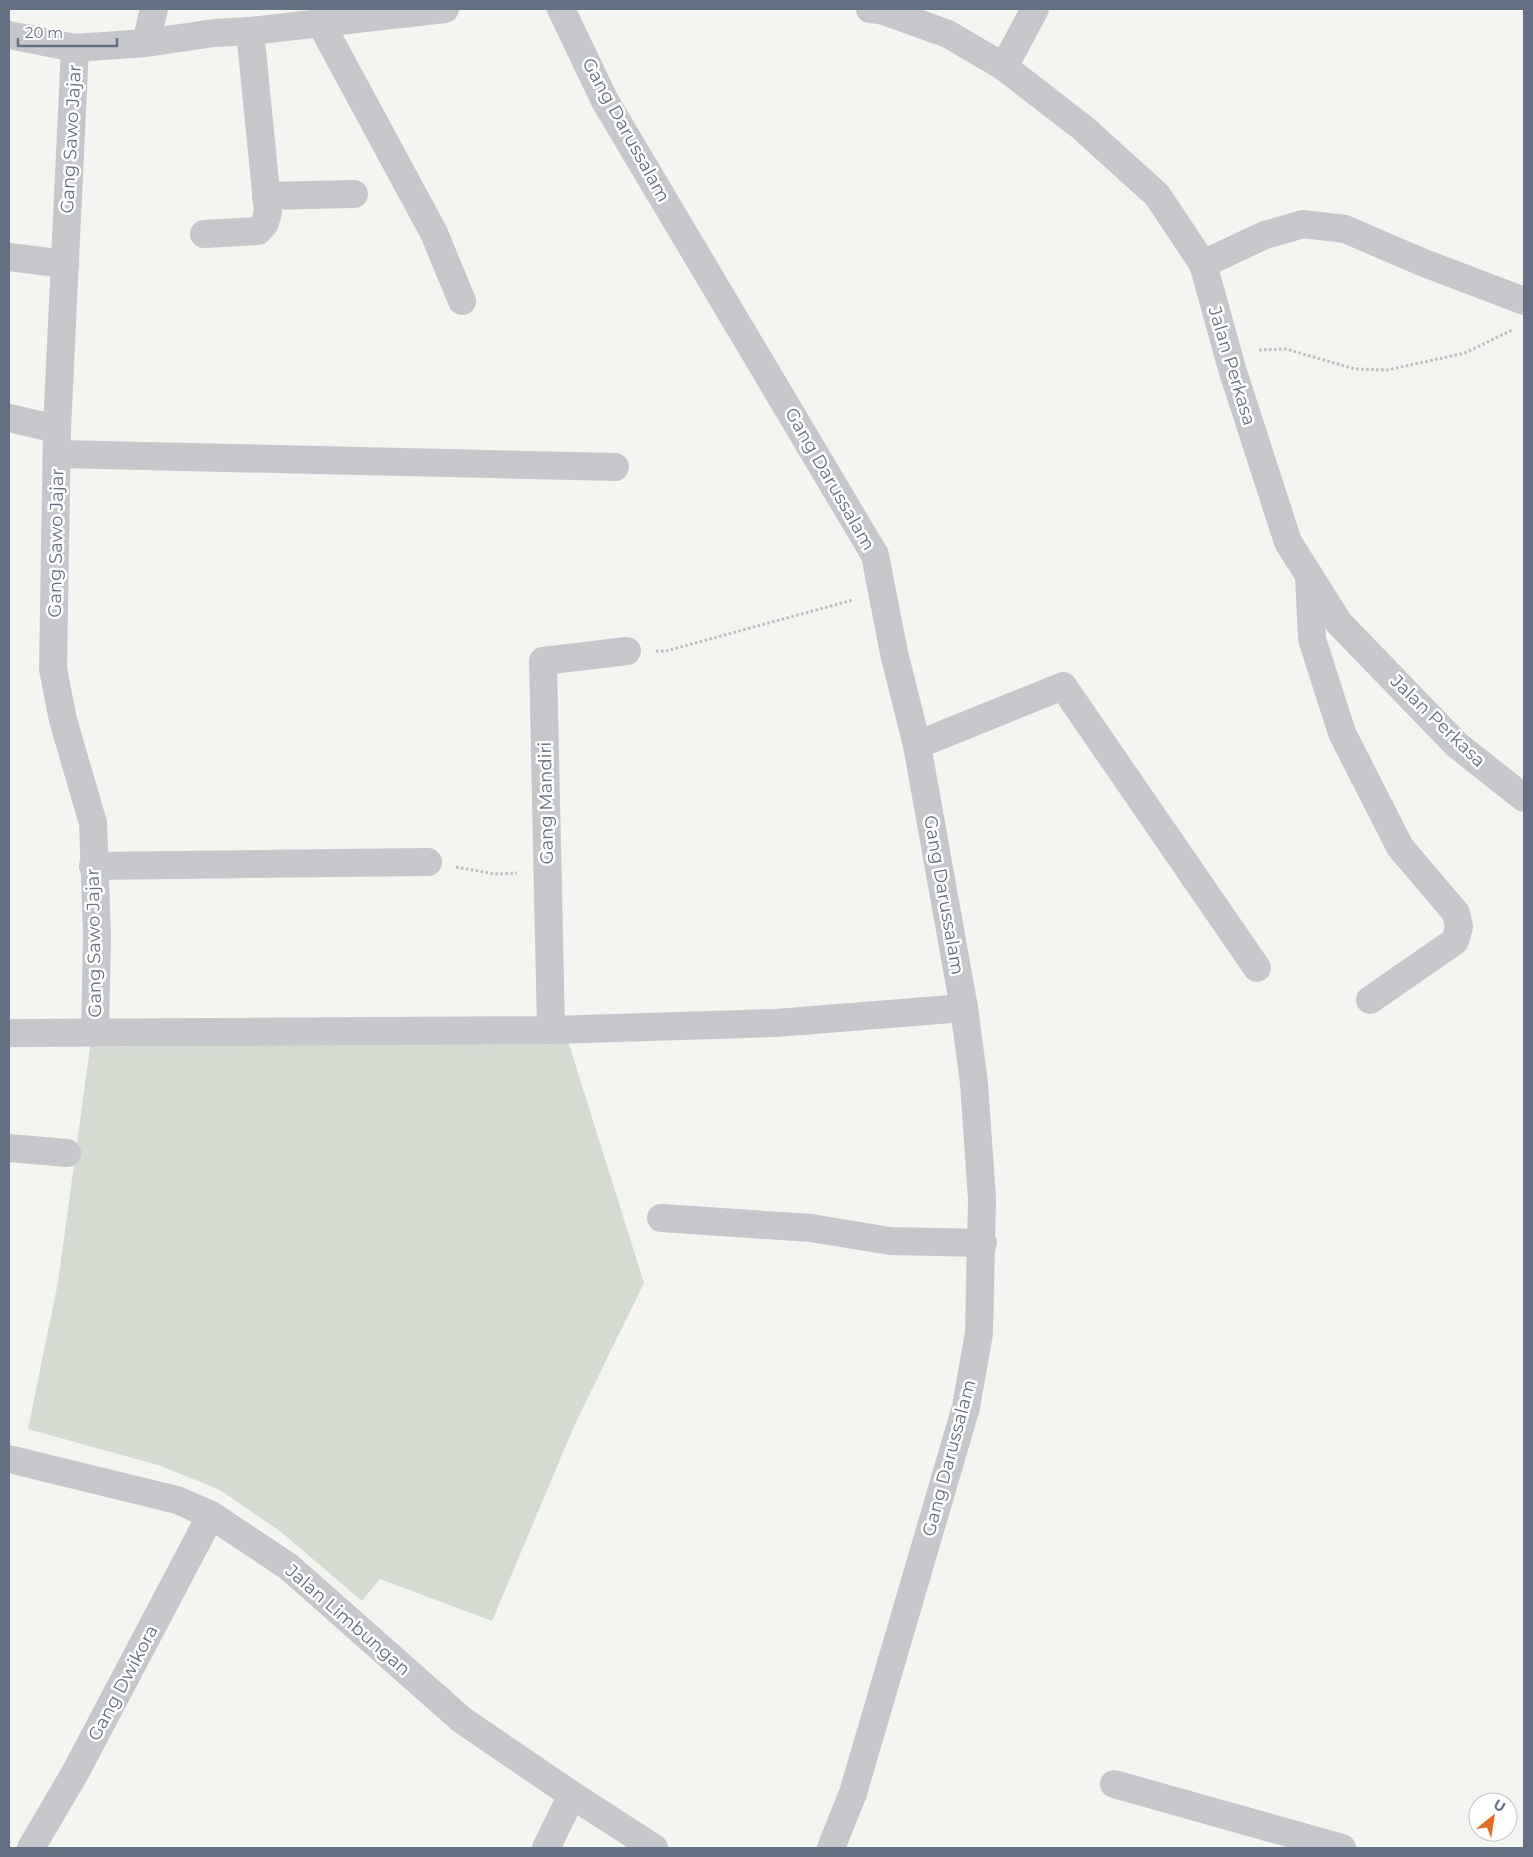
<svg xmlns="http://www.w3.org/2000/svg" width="1533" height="1857" viewBox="0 0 1533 1857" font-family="Montserrat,sans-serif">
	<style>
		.green { fill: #d4dcd2 }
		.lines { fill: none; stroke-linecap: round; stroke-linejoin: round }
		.path { stroke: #bcbdc0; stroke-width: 3; stroke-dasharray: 2.5 2.5; stroke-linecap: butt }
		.minor { stroke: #c5c7cb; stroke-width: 28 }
		.labels { text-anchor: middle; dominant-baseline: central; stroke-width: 5; stroke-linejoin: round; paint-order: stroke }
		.street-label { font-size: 18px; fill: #637083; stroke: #fff }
	</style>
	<rect width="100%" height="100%" fill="#f4f5f1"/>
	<path class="green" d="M568,1041L644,1283L575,1424L492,1621L380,1579L362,1601L281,1532L220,1490L161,1466L28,1429L58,1282L90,1047Z"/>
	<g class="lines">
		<g class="path">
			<path d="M1259,350L1286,349L1355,369L1387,370L1465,353L1512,330"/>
			<path d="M656,651H666L853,600"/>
			<path d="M456,867L495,874L517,873"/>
		</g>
		<g class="minor">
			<path d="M561,9L605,101L875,555L894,653L917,745L964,1008L974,1083L982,1199L979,1333L966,1407L853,1793L831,1848"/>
			<path d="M870,9L884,11L948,34L1004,67L1083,128L1157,195L1203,264L1233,372L1288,542L1339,623L1457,745L1524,798"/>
			<path d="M320,22L434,233L462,301"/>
			<path d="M9,35L75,48L146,43L214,33L250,31L445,9"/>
			<path d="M146,43L154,9"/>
			<path d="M75,48L57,429L53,669L63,720L93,823L97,934L95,1033"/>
			<path d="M1004,67L1035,9"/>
			<path d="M266,196L354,194"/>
			<path d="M204,234L258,231L265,223L268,212L250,31"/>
			<path d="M9,257L65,264"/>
			<path d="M1203,264L1265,235L1303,224L1345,229L1424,263L1524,301"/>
			<path d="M9,418L57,429"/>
			<path d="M58,454L615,467"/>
			<path d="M1309,576L1312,639L1342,733L1400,847L1456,913L1459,927L1455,941L1370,1000"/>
			<path d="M917,745L1063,686L1257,968"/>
			<path d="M93,866L428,862"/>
			<path d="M551,1030L543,661L627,651"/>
			<path d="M9,1033L551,1030L776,1023L964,1008"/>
			<path d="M9,1148L67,1153"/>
			<path d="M661,1218L811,1228L890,1241L983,1243"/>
			<path d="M9,1459L177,1500L211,1515L289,1567L462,1720L572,1795L654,1848"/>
			<path d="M1114,1784L1342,1848"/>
			<path d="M31,1848L75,1773L211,1515"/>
			<path d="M546,1848L572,1795"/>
		</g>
	</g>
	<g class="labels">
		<g class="street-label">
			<text transform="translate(626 130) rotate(61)">Gang Darussalam</text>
			<text transform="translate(71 139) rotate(-87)">Gang Sawo Jajar</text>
			<text transform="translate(1232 366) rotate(73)">Jalan Perkasa</text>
			<text transform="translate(830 479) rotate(60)">Gang Darussalam</text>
			<text transform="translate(56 543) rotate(-89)">Gang Sawo Jajar</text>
			<text transform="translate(1438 721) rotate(44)">Jalan Perkasa</text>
			<text transform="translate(546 803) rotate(-91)">Gang Mandiri</text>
			<text transform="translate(944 895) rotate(80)">Gang Darussalam</text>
			<text transform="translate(94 943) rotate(-91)">Gang Sawo Jajar</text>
			<text transform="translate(949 1458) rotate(-75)">Gang Darussalam</text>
			<text transform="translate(348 1620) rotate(41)">Jalan Limbungan</text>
			<text transform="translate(123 1683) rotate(-62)">Gang Dwikora</text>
		</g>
	</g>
	<rect width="1533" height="1857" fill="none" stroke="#637083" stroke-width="20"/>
	<g transform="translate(1493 1817) rotate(30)"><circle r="24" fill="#ffffff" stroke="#c1c6cd"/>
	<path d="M0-4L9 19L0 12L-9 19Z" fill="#e96a1d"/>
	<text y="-8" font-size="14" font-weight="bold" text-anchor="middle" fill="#637083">U</text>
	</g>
	<path d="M18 38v8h99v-8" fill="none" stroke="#637083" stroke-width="2.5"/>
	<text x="25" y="38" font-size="15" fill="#637083" stroke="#ffffff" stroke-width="4" paint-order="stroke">20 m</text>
</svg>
